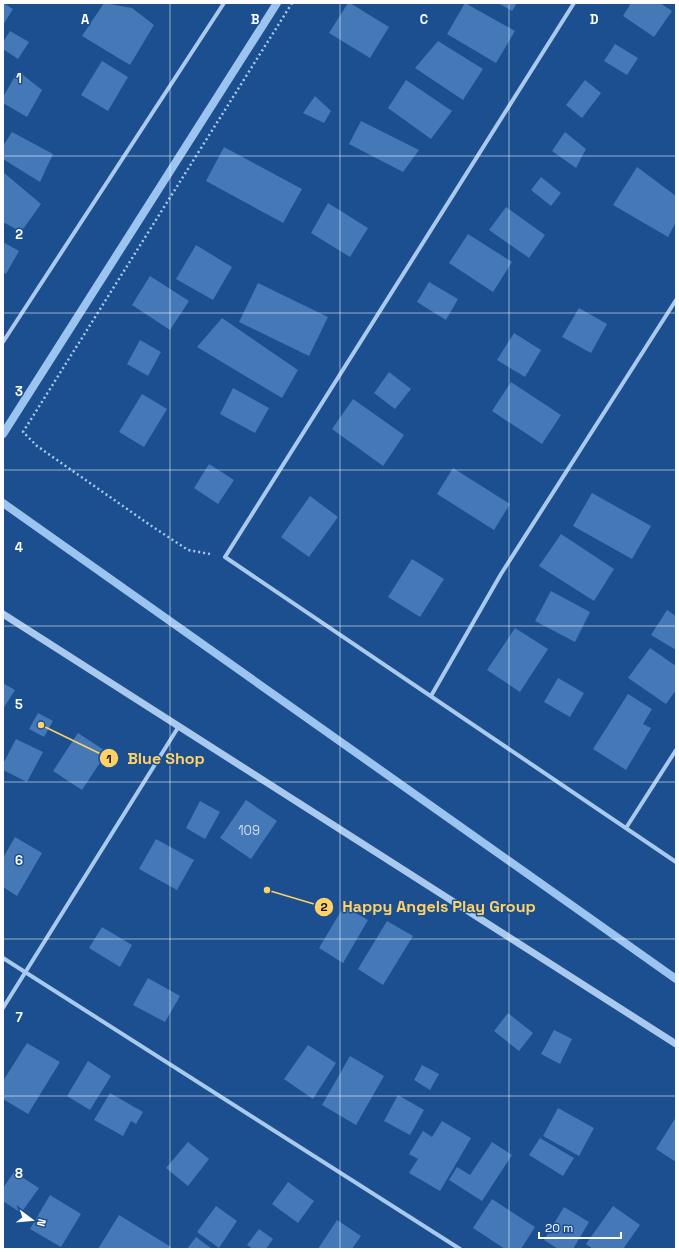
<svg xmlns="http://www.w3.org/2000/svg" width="679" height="1252" viewBox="0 0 679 1252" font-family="'Space Grotesk',sans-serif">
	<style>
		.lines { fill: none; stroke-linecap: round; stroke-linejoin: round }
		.stream { stroke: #9cc4f0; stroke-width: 8 }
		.building { fill: #4478b7 }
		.path { stroke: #a9c9ee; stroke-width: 2.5; stroke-dasharray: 2 3; stroke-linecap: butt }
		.minor { stroke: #a9c9ee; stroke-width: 4 }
		.tertiary { stroke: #a9c9ee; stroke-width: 7 }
		.grid { fill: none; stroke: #fff; stroke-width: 1; stroke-opacity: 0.55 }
		.labels { text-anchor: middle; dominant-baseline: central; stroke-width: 3; stroke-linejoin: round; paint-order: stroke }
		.number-label { font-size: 13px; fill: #d0dded }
		.grid-label { font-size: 13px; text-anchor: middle; font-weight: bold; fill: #fff; stroke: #1b4f8f; stroke-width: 3; stroke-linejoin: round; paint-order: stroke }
		.leader { fill: none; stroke: #ffd166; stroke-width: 1.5 }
		.callout-dot { fill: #ffd166; stroke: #1b4f8f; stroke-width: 1.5 }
		.mark-label { font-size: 12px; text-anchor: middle; font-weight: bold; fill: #111 }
		.callout-label { font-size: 16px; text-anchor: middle; font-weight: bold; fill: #ffd166; stroke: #1b4f8f; stroke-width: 3; stroke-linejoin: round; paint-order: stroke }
	</style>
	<rect width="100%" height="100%" fill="#1b4f8f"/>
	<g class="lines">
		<g class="stream">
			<path d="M3,434L277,3"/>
			<path d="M3,503L676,979"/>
		</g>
	</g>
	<g class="building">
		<path d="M3,3L13,9L3,25Z"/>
		<path d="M104,3L132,8L154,25L130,65L82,36Z"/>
		<path d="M348,3H350L389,27L370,58L329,33Z"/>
		<path d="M465,3L515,31L496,63L447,34Z"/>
		<path d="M498,3H517L512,11Z"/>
		<path d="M631,3H660L672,11L654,37L623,16Z"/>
		<path d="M10,31L29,42L18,59L3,49V42Z"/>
		<path d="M438,41L483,69L463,100L415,68Z"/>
		<path d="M615,44L638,58L627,75L604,61Z"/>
		<path d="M102,61L128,77L108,111L81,95Z"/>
		<path d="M18,71L42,90L27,117L3,103V97Z"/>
		<path d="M406,80L452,111L431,139L388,108Z"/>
		<path d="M585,80L601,93L582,118L566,105Z"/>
		<path d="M315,96L331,111L324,123L303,113Z"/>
		<path d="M361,121L419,150L403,172L349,144Z"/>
		<path d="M12,132L53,154L40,182L3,159V146Z"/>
		<path d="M565,132L586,149L576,168L552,151Z"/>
		<path d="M224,147L302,189L283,223L206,181Z"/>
		<path d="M637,167L676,196V222L668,237L613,205Z"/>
		<path d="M3,172L41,204L21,232L3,222Z"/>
		<path d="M541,177L561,193L551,206L531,190Z"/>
		<path d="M328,203L368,228L350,257L311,233Z"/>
		<path d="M506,207L545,235L529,258L489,230Z"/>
		<path d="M468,234L512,262L493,292L449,263Z"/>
		<path d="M3,242L19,251L6,274L3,272Z"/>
		<path d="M196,245L232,267L213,300L176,279Z"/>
		<path d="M150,276L189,301L170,330L132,305Z"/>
		<path d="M429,282L458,299L446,320L417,302Z"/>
		<path d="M258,283L328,317L309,356L239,322Z"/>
		<path d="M579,308L607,324L591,353L562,337Z"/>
		<path d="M222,318L298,370L282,398L197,347Z"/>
		<path d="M514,333L541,350L525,377L497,360Z"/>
		<path d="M140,340L161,352L148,376L127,364Z"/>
		<path d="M389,372L411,389L395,409L374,393Z"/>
		<path d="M511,382L561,415L542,444L492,411Z"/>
		<path d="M233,388L269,408L255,433L220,414Z"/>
		<path d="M142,394L167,409L144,447L119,432Z"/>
		<path d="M353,399L404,435L383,466L332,429Z"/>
		<path d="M209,464L234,480L218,504L194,488Z"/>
		<path d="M453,468L510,504L494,530L437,494Z"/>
		<path d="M592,493L651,526L632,559L573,526Z"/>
		<path d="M310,496L338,517L309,557L281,537Z"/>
		<path d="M561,534L614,569L594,601L539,566Z"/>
		<path d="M412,559L444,579L420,617L388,597Z"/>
		<path d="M551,591L590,612L575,642L535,621Z"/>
		<path d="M667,610L676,616V650L651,635Z"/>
		<path d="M515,628L548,649L520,692L487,670Z"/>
		<path d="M650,648L676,666V690L666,704L628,678Z"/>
		<path d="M558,678L584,693L570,717L544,702Z"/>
		<path d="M3,683L15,690L3,709Z"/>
		<path d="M628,694L652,709L643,724L651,728L626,770L593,749Z"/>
		<path d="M38,713L53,721L44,737L29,729Z"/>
		<path d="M78,733L107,752L82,790L53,771Z"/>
		<path d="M16,739L43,752L27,782L3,770V764Z"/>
		<path d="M246,800L277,821L251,859L220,838Z"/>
		<path d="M200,801L220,812L205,839L186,828Z"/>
		<path d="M15,837L42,853L17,896L3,887V858Z"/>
		<path d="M156,839L194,860L177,890L139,869Z"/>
		<path d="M344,906L368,920L343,963L319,948Z"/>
		<path d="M387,921L413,936L383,985L358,969Z"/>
		<path d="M102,927L132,945L120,967L89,948Z"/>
		<path d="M148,978L180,996L165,1022L133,1005Z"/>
		<path d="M508,1013L533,1033L519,1051L494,1031Z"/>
		<path d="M554,1030L572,1039L560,1064L541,1054Z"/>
		<path d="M27,1043L60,1062L28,1114L3,1099V1081Z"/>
		<path d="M308,1045L336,1063L313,1099L284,1079Z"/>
		<path d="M350,1056L384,1076L356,1125L322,1105Z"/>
		<path d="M88,1061L111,1076L90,1110L67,1096Z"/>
		<path d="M422,1065L439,1074L430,1090L414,1080Z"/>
		<path d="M110,1093L143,1112L136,1124L131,1121L123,1136L94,1120Z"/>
		<path d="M398,1095L424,1110L410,1135L384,1121Z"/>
		<path d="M558,1108L594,1128L579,1156L543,1136Z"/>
		<path d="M676,1117V1162L656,1149Z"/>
		<path d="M442,1121L471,1138L440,1191L409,1173L418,1159L409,1154L423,1131L432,1137Z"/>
		<path d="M540,1138L574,1158L563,1176L529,1155Z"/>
		<path d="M188,1142L209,1159L188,1186L166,1168Z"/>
		<path d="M492,1142L512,1155L482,1201L449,1180L457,1167L470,1175Z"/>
		<path d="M14,1172L39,1188L21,1213L3,1201V1188Z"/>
		<path d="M288,1182L314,1201L298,1223L272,1204Z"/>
		<path d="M50,1195L81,1214L61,1247L30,1229Z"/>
		<path d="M492,1199L535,1227L521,1249H505L473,1228Z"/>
		<path d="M216,1206L237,1221L219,1248L197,1232Z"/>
		<path d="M613,1206L640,1225L623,1249H593L586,1244Z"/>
		<path d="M564,1207L589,1222L573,1249H558L544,1240Z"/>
		<path d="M119,1215L171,1247L169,1249H98Z"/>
		<path d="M337,1220L361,1236L352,1249H318Z"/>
		<path d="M259,1229L273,1239L266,1249H253L247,1245Z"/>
		<path d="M196,1237L212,1249H187Z"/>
	</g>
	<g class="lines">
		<path class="path" d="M210,554L188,550L150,525L37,446L23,432L292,3"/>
		<g class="minor">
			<path d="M574,3L225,557L676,862"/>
			<path d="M3,342L224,3"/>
			<path d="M431,696L501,574L676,300"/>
			<path d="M626,828L676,750"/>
			<path d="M3,958L460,1249"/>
			<path d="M3,1008L179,726"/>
		</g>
		<path class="tertiary" d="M3,614L676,1044"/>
	</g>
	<path class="grid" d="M170,3V1249M340,3V1249M509,3V1249M3,156H676M3,313H676M3,470H676M3,626H676M3,782H676M3,939H676M3,1096H676"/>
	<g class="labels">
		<g class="number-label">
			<text x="249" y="830">109</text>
		</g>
	</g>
	<g class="grid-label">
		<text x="85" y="24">A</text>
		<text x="255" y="24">B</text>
		<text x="424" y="24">C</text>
		<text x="594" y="24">D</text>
		<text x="19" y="83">1</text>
		<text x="19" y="239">2</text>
		<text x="19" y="396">3</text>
		<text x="19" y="552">4</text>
		<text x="19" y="709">5</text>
		<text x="19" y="865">6</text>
		<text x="19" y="1022">7</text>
		<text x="19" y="1178">8</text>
	</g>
	<path class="leader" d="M41 725L109 758M267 890L324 907"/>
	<g class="callout-dot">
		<circle cx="41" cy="725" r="4"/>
		<circle cx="267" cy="890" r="4"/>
		<circle cx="109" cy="758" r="10"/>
		<circle cx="324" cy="907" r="10"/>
	</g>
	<g class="mark-label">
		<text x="109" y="763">1</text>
		<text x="324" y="911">2</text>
	</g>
	<g class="callout-label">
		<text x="166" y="764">Blue Shop</text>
		<text x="439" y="912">Happy Angels Play Group</text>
	</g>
	<rect width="679" height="1252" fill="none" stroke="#ffffff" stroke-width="8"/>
	<g transform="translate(32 1220) rotate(106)" stroke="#1b4f8f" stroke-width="3" paint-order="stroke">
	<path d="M0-3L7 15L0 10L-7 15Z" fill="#ffffff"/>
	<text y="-6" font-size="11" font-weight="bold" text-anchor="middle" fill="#ffffff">N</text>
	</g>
	<path d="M539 1232v6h82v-6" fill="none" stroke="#ffffff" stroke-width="2"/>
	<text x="545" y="1232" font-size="12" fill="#ffffff" stroke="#1b4f8f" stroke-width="3" paint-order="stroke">20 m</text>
</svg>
